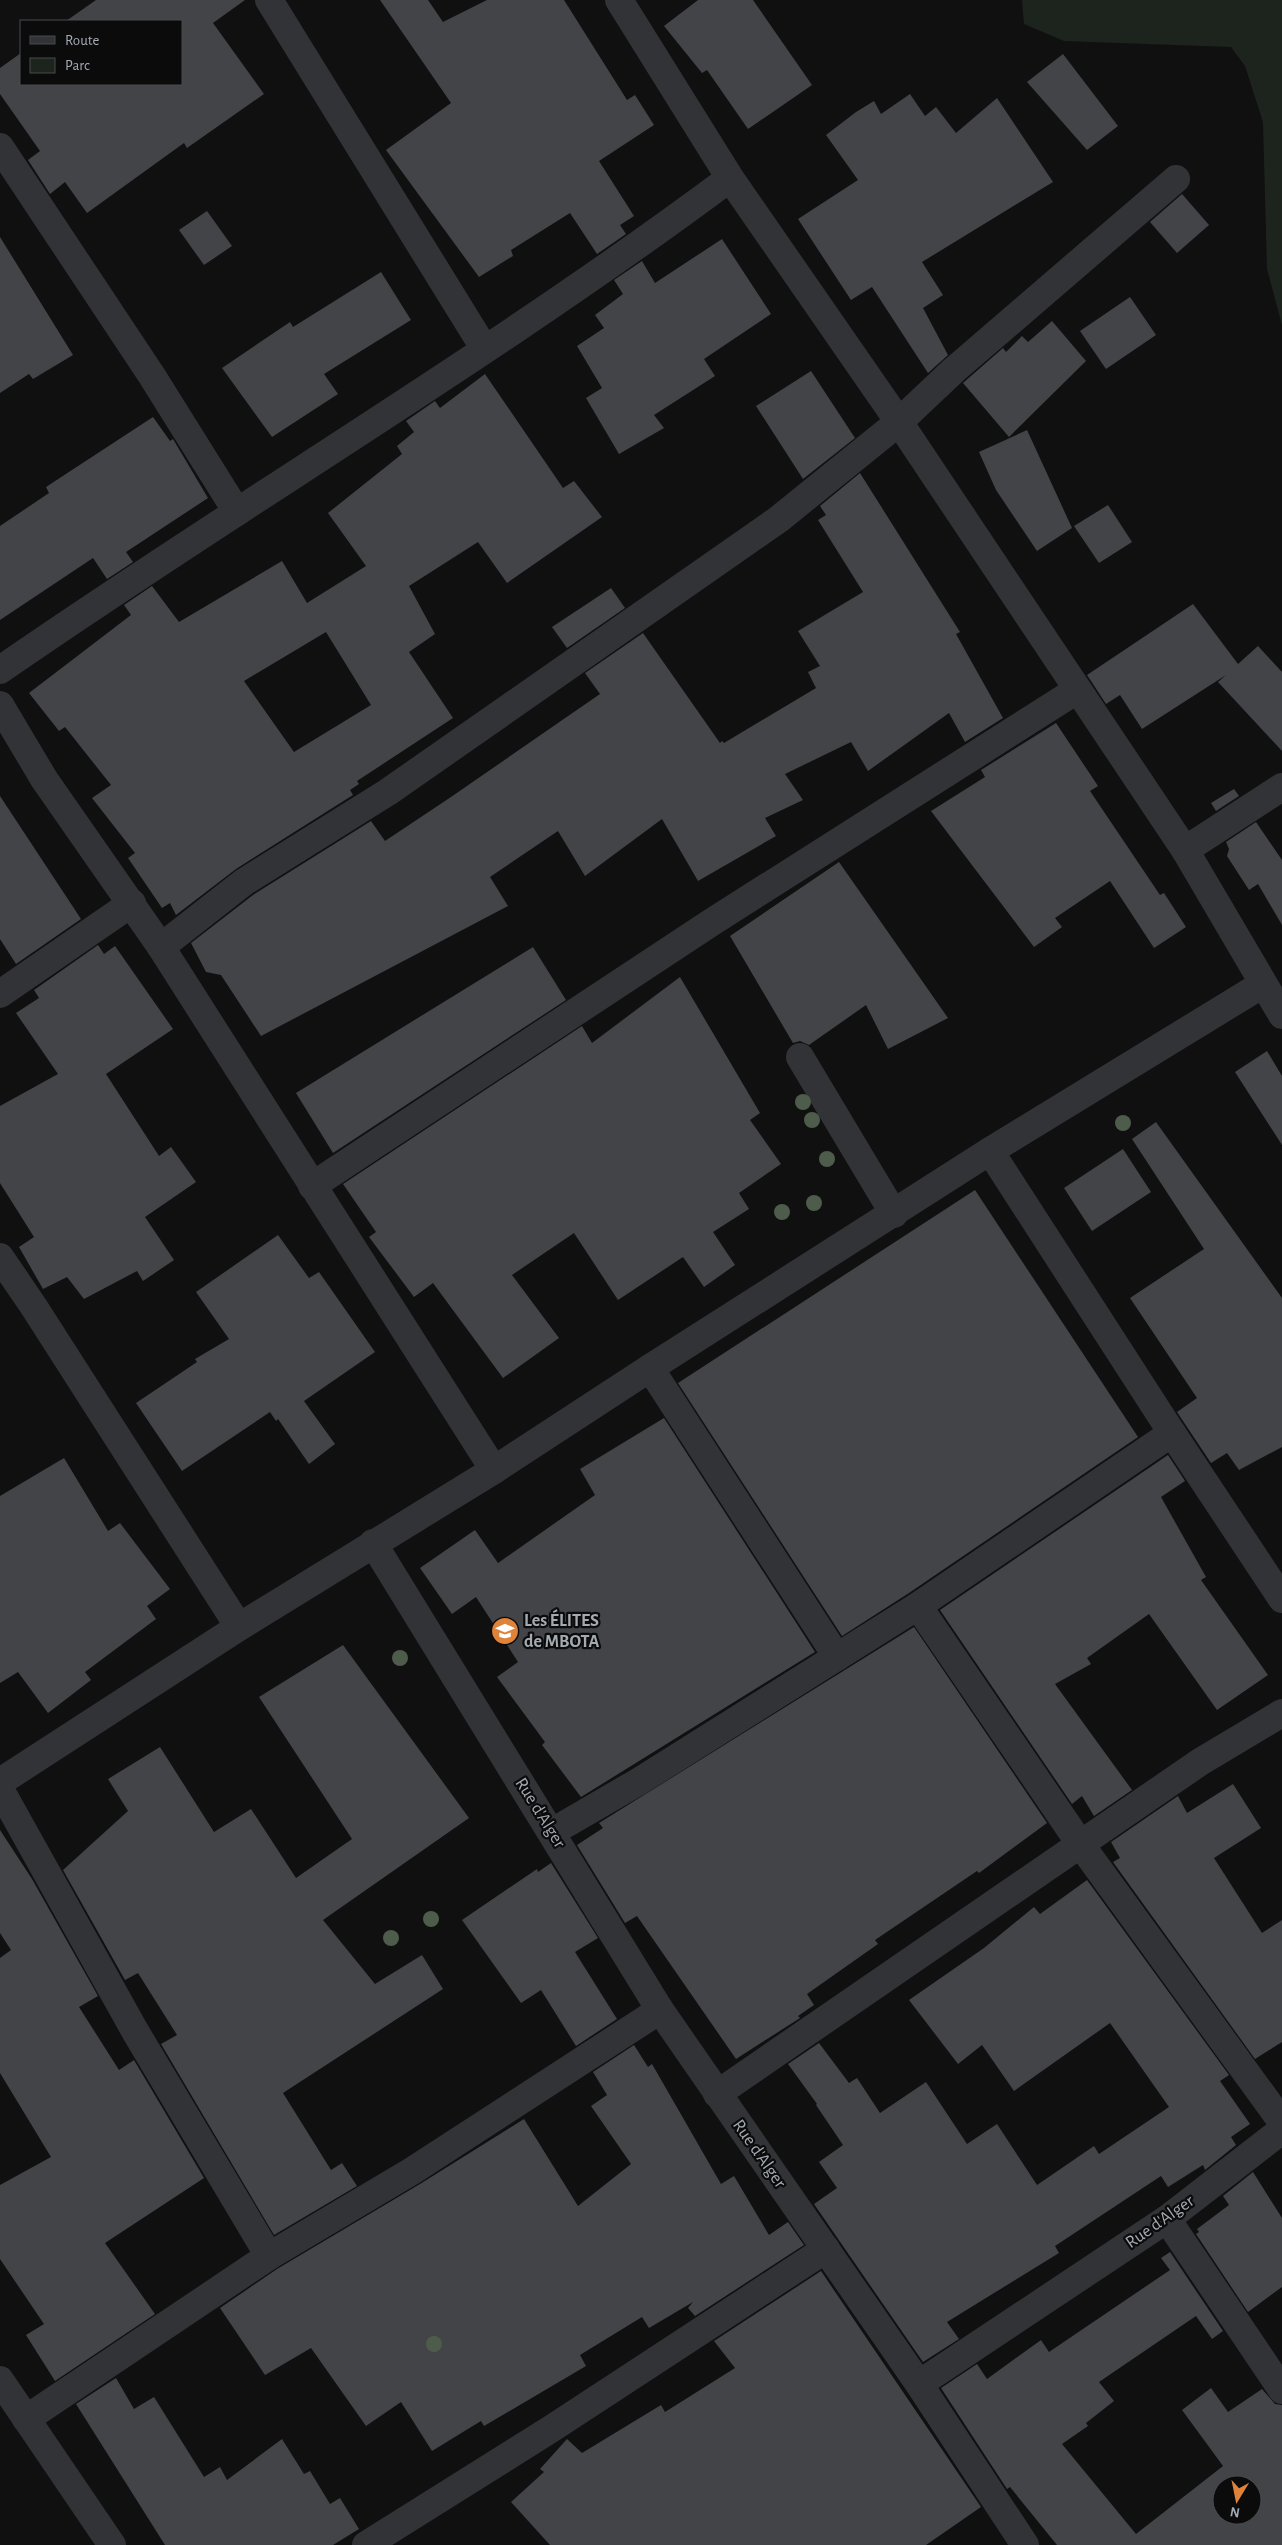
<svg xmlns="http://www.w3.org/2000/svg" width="1282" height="2545" viewBox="0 0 1282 2545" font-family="'Alegreya Sans',sans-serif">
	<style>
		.green { fill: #1d241d }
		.building { fill: #424447; fill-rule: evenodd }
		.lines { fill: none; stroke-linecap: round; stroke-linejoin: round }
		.minor { stroke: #323336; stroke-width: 28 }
		.tertiary { stroke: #323336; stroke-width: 28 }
		.tree { fill: #4e5c4b }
		.labels { text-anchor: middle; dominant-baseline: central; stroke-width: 4.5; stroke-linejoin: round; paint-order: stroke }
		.poi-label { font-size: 18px; font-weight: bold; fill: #a3aab1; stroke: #0b0b0c; text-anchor: start }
		.street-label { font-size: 18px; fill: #a3aab1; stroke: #0b0b0c }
	</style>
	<rect width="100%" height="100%" fill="#101011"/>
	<path class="green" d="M1022,0H1282V325L1267,269L1263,122L1245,66L1231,47L1064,41L1024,24Z"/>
	<g class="building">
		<path d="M96,0H245L213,23L264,94L187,148L184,143L87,213L65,182L50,194L28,160L40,151L0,94V68L21,53V84H181V21H66Z"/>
		<path d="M380,0H428L443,22L487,0H564L627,100L635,95L654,125L599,161L634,216L620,225L626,234L597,254L570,213L511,250L513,256L479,277L386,150L451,103Z"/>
		<path d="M698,0H753L812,85L748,129L707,70L702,73L664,26Z"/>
		<path d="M1063,54L1118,126L1087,150L1027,82Z"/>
		<path d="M910,94L925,116L936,107L956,133L997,98L1053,182L922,262L943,295L923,308L948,355L928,373L872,287L851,300L798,219L858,180L826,135L856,112L874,101L881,114Z"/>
		<path d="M1182,194L1209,225L1177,253L1150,222Z"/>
		<path d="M207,211L232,246L204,265L179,230Z"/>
		<path d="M0,237L73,355L33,379L29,374L0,393Z"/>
		<path d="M722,239L771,314L704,359L715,376L654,415L664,428L619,454L586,398L602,388L577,346L604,328L595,315L623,294L614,280L642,261L655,283Z"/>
		<path d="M381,272L411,320L324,374L338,394L272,437L222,368L290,322L293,327Z"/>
		<path d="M1130,297L1156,335L1106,369L1080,331Z"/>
		<path d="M1052,321L1086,361L1009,437L963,383L1003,348L1006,352L1022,336L1028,342Z"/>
		<path d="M811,371L855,438L803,479L756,406Z"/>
		<path d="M485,374L563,488L574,481L602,517L507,583L478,542L409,586L435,634L409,652L453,718L357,781L359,784L350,790L353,795L236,869L176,915L170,903L162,908L128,858L135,853L92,798L111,785L65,727L59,731L29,693L131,615L124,605L152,586L179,622L282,561L307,603L366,566L328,513L402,454L397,446L414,432L406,421L435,401L440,408ZM326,632L371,705L294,752L244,681Z"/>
		<path d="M153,417L170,441L173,439L208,498L126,552L133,562L107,579L93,558L0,620V526L49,493L46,487Z"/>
		<path d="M1027,430L1072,528L1037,551L996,490L979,452Z"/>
		<path d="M860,473L960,632L956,634L1003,718L965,742L949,713L868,771L851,742L785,774L803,800L765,818L776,836L698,881L662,819L585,876L558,831L490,877L508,906L261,1036L221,975L206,972L191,943L253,895L371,821L385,841L451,797L600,694L585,673L643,633L720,743L722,741L724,743L816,688L808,672L820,666L798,631L863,592L818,520L826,515L820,506Z"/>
		<path d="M1108,505L1132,542L1099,563L1074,526Z"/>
		<path d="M611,588L625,608L567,648L552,627Z"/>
		<path d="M1193,604L1238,664L1258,646L1282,672V751L1218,682L1226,675L1142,729L1120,695L1106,704L1093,684L1087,675Z"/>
		<path d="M1056,723L1098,786L1090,791L1160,895L1164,893L1186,927L1154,948L1110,881L1055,918L1062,927L1034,947L931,811L985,777L981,770Z"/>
		<path d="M1234,789L1239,796L1216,811L1211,803Z"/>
		<path d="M0,796L81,919L16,964L0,939Z"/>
		<path d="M1256,822L1282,860V925L1258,884L1249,890L1227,856L1229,849L1226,842Z"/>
		<path d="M839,862L948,1018L888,1049L866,1005L809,1045L800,1041L793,1043L730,936Z"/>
		<path d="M98,945L104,954L115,946L173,1029L106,1074L159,1156L171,1147L196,1182L145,1217L174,1260L143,1281L137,1271L84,1299L67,1277L43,1289L19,1247L34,1237L0,1183V1106L58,1074L16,1013L39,998L34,990Z"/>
		<path d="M533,947L566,1000L333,1153L296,1093Z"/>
		<path d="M680,977L760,1113L750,1120L781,1164L739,1193L749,1209L713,1232L735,1265L704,1287L683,1257L618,1300L574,1233L512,1275L559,1338L503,1378L433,1283L414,1297L369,1237L376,1232L343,1184L582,1026L592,1043Z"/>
		<path d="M1267,1051L1282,1076V1145L1235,1072Z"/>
		<path d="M1156,1122L1282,1298V1447L1239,1470L1227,1453L1211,1463L1177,1412L1197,1398L1130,1298L1204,1249L1132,1139Z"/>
		<path d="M1123,1149L1151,1192L1092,1231L1064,1188Z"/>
		<path d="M975,1190L1138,1437L909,1593L842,1636L678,1383Z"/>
		<path d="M278,1235L309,1278L319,1272L375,1352L304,1401L335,1444L309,1464L278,1419L276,1421L270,1412L182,1471L136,1403L197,1362L195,1359L229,1339L196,1292Z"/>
		<path d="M664,1418L815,1652L581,1797L542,1745L545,1742L497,1677L518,1662L476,1597L452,1614L420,1568L475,1530L498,1563L595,1495L580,1469Z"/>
		<path d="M1168,1455L1185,1481L1161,1497L1206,1577L1201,1580L1268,1675L1217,1710L1149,1614L1087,1658L1091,1664L1055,1684L1132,1790L1094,1816L1082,1796L1072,1804L940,1610Z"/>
		<path d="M64,1458L108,1531L120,1523L170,1589L147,1606L156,1619L85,1672L91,1680L48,1713L18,1672L0,1683V1496Z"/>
		<path d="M914,1627L1047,1823L979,1873L977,1871L875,1940L878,1944L807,1994L814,2005L798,2016L800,2018L736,2059L637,1916L625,1923L577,1845L603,1828L599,1823Z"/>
		<path d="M343,1645L469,1818L323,1920L375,1984L422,1955L443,1989L283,2093L331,2170L342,2163L357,2186L274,2235L161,2044L177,2035L138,1973L125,1980L63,1870L128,1811L108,1779L160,1747L214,1832L251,1809L296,1878L352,1839L259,1697Z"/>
		<path d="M1233,1784L1261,1828L1214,1858L1262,1933L1282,1920V2042L1255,2059L1113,1862L1120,1858L1111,1842L1178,1796L1187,1813Z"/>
		<path d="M0,1830L32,1879L98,1996L79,2007L119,2070L134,2060L204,2178L105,2243L155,2314L55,2381L26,2335L44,2324L0,2259V2185L51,2157L0,2073V1958L11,1950L0,1933Z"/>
		<path d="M551,1863L598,1938L575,1952L617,2019L576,2046L541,1990L521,2003L462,1920L537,1869L538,1872Z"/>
		<path d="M1087,1880L1229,2075L1220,2081L1250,2124L1231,2137L1236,2145L1205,2170L1203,2165L1168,2187L1161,2176L1055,2246L1059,2253L947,2322L959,2339L923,2362L814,2204L837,2188L819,2162L843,2145L816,2105L817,2104L788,2064L819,2043L849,2083L857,2078L880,2113L926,2082L967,2144L997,2124L1037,2185L1094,2146L1099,2154L1169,2107L1110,2023L1014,2091L982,2045L958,2064L909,2000L984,1948L1034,1907L1040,1914Z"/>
		<path d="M634,2045L648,2067L652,2064L721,2184L734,2176L769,2235L788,2222L804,2245L695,2316L688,2308L693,2302L649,2328L642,2317L580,2355L586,2366L484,2426L481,2421L432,2451L401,2402L366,2426L311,2348L265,2375L220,2308L277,2269L420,2184L524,2119L578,2206L631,2164L591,2106L607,2095L593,2072Z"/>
		<path d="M1253,2172L1282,2218V2287L1248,2312L1196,2234L1199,2232L1197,2229L1229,2205L1223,2196Z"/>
		<path d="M1170,2252L1223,2331L1212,2339L1196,2316L1099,2382L1114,2401L1086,2423L1088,2426L1062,2444L1136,2534L1223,2466L1182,2410L1211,2388L1228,2412L1262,2389L1275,2404L1282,2405V2545H1057L1010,2487L1007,2489L941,2388L977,2364L987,2379L1041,2340L1049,2352L1170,2270L1161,2258ZM1222,2485H1252V2515H1222Z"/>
		<path d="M821,2271L981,2507L926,2545H550L511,2502L544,2472L540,2469L567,2439L582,2453L661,2405L665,2412L735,2368L714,2341Z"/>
		<path d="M116,2378L134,2409L154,2397L204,2477L220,2467L227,2480L282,2439L304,2474L310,2471L330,2504L340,2498L359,2529L333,2545H165L76,2404Z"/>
	</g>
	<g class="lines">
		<g class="minor">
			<path d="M269,0L484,348"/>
			<path d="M619,0L730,178L899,422L1185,850L1282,1015"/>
			<path d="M0,147L152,376L237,512"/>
			<path d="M0,670C241,503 494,354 730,178"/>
			<path d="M0,705L44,779L161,947L494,1470"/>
			<path d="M1185,850L1282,787"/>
			<path d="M161,947L244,882L388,792L779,519L899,422L954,370L1176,179"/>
			<path d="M0,994L132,903"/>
			<path d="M800,1057L894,1214"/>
			<path d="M990,1151L1172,1433L1282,1599"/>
			<path d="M312,1186L712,922L1077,690"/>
			<path d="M0,1257L34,1307L239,1627"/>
			<path d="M650,1368L837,1657"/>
			<path d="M373,1543L660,2010L919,2384L1025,2545"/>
			<path d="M918,1606L1081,1845L1282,2122"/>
			<path d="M0,1782L239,1627L494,1470L650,1368L990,1151L1263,984"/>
			<path d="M0,1789L135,2031L269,2256"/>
			<path d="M552,1832L638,1782L918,1606L1172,1433"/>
			<path d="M717,2094L1200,1762L1282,1713"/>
			<path d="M1167,2219L1282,2390"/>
			<path d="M919,2384L1167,2219L1282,2130"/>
			<path d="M26,2419L269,2256L412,2171L660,2010"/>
			<path d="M366,2545L551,2429L826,2249"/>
		</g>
		<path class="tertiary" d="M0,2380L112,2545"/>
	</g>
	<g class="tree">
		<circle cx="803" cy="1102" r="8"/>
		<circle cx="812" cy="1120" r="8"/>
		<circle cx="1123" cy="1123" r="8"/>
		<circle cx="827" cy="1159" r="8"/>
		<circle cx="814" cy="1203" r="8"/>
		<circle cx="782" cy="1212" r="8"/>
		<circle cx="400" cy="1658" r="8"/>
		<circle cx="431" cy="1919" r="8"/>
		<circle cx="391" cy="1938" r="8"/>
		<circle cx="434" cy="2344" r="8"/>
	</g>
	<defs>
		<g id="school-disc" transform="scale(1.4375)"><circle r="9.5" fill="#df823a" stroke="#0b0b0c"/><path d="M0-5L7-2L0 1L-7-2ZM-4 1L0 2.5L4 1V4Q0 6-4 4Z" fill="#fff"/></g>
	</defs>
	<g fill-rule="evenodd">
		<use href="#school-disc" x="505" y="1631"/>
	</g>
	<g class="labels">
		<g class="poi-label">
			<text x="524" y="1621">Les ÉLITES<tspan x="524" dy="21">de MBOTA</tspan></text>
		</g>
		<g class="street-label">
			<text transform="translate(540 1813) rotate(58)">Rue d'Alger</text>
			<text transform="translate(759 2154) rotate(55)">Rue d'Alger</text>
			<text transform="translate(1160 2222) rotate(-35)">Rue d'Alger</text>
		</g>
	</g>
	<rect x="20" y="20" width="162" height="65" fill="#0b0b0c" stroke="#484b4e"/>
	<rect x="30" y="36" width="25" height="8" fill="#323336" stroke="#484b4e"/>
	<text x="65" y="45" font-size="15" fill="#a3aab1">Route</text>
	<rect x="30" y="58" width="25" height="15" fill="#1d241d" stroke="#484b4e"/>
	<text x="65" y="70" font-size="15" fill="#a3aab1">Parc</text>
	<g transform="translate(1237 2500) rotate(190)"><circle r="24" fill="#0b0b0c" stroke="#484b4e"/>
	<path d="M0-4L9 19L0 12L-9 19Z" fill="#df823a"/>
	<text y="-8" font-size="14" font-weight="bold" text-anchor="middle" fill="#a3aab1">N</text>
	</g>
</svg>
